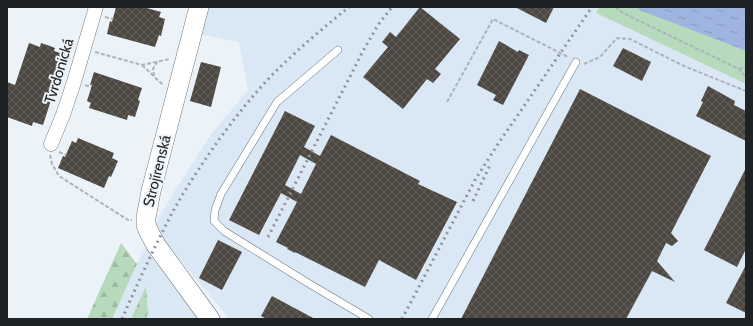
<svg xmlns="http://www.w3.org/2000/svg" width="753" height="326" viewBox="0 0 753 326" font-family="Cabin,sans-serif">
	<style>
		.built { fill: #dae7f4 }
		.green { fill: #b7d9bc }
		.forest { fill: url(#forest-firs) }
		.water { fill: url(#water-ripples) }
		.building { fill: url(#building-cross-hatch); fill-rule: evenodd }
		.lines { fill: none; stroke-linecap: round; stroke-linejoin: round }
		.lane-casing { stroke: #6d7379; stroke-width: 8 }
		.street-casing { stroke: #6d7379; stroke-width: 15 }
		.secondary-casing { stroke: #6d7379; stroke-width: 20 }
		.path { stroke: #adb4b9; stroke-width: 2; stroke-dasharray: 4 2; stroke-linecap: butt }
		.lane { stroke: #fff; stroke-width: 7 }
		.street { stroke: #fff; stroke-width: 14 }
		.secondary { stroke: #fff; stroke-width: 19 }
		.rail { stroke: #8e9498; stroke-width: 3; stroke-dasharray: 2 4; stroke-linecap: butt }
		.labels { text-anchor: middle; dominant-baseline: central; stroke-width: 4; stroke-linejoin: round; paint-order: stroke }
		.street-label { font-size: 15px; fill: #1f2224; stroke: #ebf3f9 }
	</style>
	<defs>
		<pattern id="forest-firs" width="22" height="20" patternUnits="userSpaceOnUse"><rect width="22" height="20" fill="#b7d9bc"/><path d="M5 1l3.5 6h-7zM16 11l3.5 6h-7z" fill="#9dbaa1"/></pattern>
		<pattern id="water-ripples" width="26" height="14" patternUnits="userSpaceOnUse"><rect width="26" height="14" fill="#9fb4de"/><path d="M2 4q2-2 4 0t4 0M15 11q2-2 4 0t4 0" fill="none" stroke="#889abe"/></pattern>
		<pattern id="building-cross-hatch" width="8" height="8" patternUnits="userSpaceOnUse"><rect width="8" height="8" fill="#4d4842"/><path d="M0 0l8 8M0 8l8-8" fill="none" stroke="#635f5b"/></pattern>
	</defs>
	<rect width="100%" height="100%" fill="#ebf3f9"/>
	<path class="built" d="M208,7H600L596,13L746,84V319H227V316L167,244L159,260L201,319H146L148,313L146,287L131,319H112L137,264L159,218L172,195L210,136L248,90L239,42L199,34Z"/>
	<path class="green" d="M600,7H636L639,10L746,51V84L596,13Z"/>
	<g class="forest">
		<path d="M121,243L137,264L112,319H87Z"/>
		<path d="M146,286L148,313L146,319H131Z"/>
	</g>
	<path class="water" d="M636,7H746V51L639,10Z"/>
	<g class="building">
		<path d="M116,7H143L161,12L159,17L165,19L161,36L159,35L155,47L107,34L110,21L112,22Z"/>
		<path d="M420,7L460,39L435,69L441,74L433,83L427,79L403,109L363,77L388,47L382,42L390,32L396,37Z"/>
		<path d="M515,7H554L546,23Z"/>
		<path d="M499,41L518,52L519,50L529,55L503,105L493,100L496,95L477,85Z"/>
		<path d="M29,43L40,47L41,43L50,46L55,48L54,51L66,55L60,74L56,73L48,96L52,97L43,125L33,122L32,126L7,117V82L15,85Z"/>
		<path d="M623,48L651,62L642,81L613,66Z"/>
		<path d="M201,62L221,67L211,107L190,101Z"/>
		<path d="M94,72L142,88L138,100L140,101L135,117L128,115L127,120L89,108L91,103L87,101L92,85H90Z"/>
		<path d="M708,86L735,101L734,105L746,111V141L696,116L703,102L701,101Z"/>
		<path d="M580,89L711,156L671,233L678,241L672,246L666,243L657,261L675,282L652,271L626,319H461Z"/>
		<path d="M285,111L315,126L304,147L320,156L331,135L420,181L418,184L457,202L416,280L379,260L365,287L295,252V253L287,249L288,248L276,242L297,202L281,193L259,235L229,220ZM300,155L316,164L301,194L285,185Z"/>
		<path d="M78,138L114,153L112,158L118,161L111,177L109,176L104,188L58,168L63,156L65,157L72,141L76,143Z"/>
		<path d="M746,168V249L737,267L704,250Z"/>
		<path d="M218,240L242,252L222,290L199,278Z"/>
		<path d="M746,265V313L726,303Z"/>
		<path d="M272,296L315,319H267L261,316Z"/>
	</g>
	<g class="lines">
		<g class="lane-casing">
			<g id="lane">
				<path d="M338,50L277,102L221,194L215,210L214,221L224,231L308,283L369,319"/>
				<path d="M432,319L576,62"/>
			</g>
		</g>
		<g class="street-casing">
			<path id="street" d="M51,144L63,115L74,82L96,7"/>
		</g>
		<g class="secondary-casing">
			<path id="secondary" d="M199,7L151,191L146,218V224L148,230L156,245L210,319"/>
		</g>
		<g class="path">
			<path d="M615,7L623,13L739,69L746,77"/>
			<path d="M105,17L113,19"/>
			<path d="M95,52L142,65L170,59"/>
			<path d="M584,64L600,57L617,38L630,39L684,66L746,91"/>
			<path d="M142,65L163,85"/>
			<path d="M739,69L746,67"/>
			<path d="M154,76L153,69L157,62"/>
			<path d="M85,85L91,87"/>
			<path d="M49,94L56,96"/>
			<path d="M447,102L493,19L568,57"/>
			<path d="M59,152L66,155"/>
			<path d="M50,155L52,164L59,176L128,220H132"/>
		</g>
		<use href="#lane" class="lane"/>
		<use href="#street" class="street"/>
		<use href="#secondary" class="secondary"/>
		<g class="rail">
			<path d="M473,201L491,163"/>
			<path d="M268,237L363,51L378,25L392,7"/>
			<path d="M122,319C133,294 144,269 156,245C164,229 171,214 180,199C206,156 237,112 272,75C296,51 323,28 349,7"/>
			<path d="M402,319L475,180L498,144L592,7"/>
		</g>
	</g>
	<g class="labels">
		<g class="street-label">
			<text transform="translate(59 71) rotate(-73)">Tvrdonická</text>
			<text transform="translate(157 171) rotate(-76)">Strojírenská</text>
		</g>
	</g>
	<rect width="753" height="326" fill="none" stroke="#1f2224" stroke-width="16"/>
</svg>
